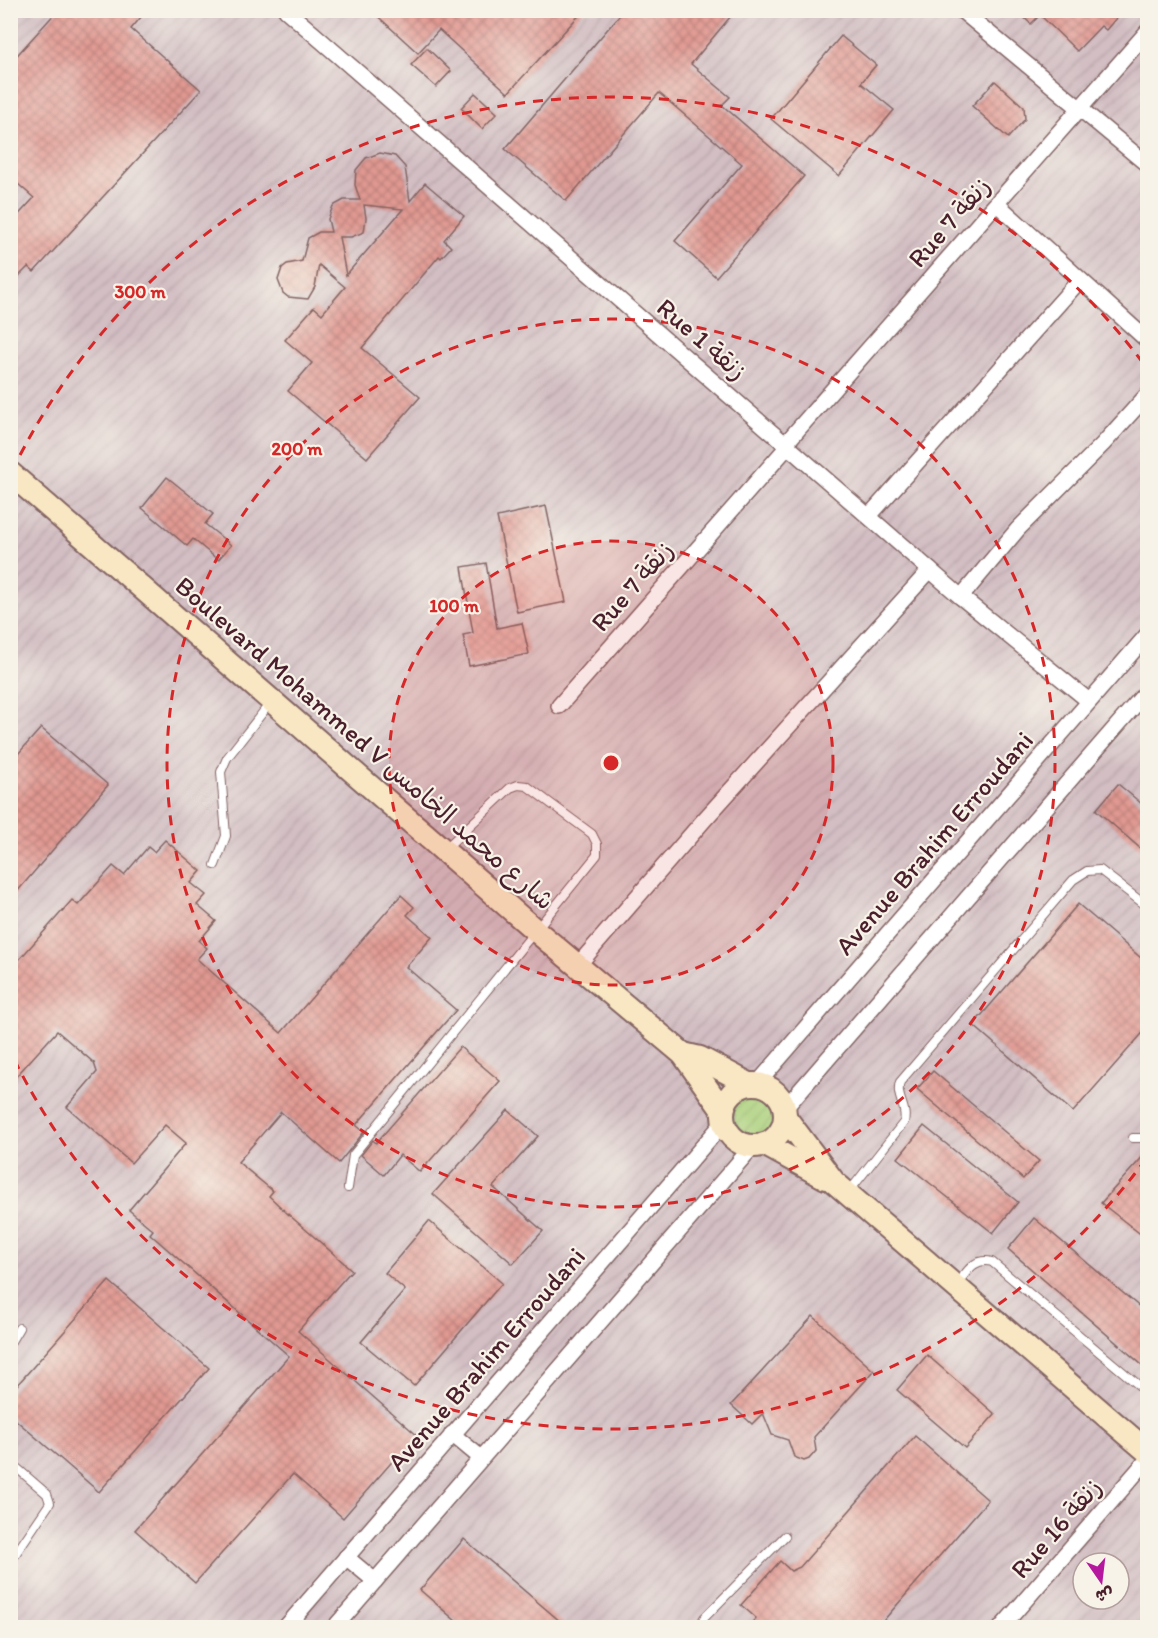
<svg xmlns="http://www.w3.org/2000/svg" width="1158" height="1638" viewBox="0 0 1158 1638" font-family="Itim,'Playpen Sans Arabic',sans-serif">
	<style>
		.industrial { fill: url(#industrial-furrows); fill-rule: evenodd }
		.garden { fill: url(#garden-furrows); stroke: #7a7853; stroke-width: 1.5 }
		.building { fill: url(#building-cross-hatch); fill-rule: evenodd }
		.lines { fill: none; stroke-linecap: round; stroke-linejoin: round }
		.service-casing { stroke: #836463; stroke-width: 10 }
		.minor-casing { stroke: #836463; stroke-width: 18 }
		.secondary-casing { stroke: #836463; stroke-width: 26 }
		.service { stroke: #fff; stroke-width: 8 }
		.minor { stroke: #fff; stroke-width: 15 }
		.secondary { stroke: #f9e7c3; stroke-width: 22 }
		.ring { fill: none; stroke: #d62828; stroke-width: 3; stroke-dasharray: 10 8 }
		.labels { text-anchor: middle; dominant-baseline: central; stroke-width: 4.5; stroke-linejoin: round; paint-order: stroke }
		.street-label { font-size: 26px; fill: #4a1f2b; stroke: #f7f3e8 }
		.centre { fill: #d62828; stroke: #f7f3e8; stroke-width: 3 }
		.ring-label { font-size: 18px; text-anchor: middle; font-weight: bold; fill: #d62828; stroke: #f7f3e8; stroke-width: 4.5; stroke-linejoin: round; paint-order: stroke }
	</style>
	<defs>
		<pattern id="industrial-furrows" width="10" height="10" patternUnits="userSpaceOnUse" patternTransform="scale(1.5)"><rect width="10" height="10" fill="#d2bec3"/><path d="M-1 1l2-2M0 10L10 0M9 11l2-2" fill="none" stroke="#b6a3a8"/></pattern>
		<pattern id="garden-furrows" width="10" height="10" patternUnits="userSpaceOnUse" patternTransform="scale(1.5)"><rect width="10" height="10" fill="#abd17b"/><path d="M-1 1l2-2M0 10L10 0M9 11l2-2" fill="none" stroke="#95b36a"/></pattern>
		<pattern id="building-cross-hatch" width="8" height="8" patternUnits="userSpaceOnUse" patternTransform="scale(1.5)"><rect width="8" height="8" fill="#e19a93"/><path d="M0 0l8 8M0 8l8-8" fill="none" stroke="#b87d78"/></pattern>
	</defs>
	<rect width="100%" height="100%" fill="#f7f3e8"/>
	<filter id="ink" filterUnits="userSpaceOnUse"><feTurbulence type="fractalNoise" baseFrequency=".0167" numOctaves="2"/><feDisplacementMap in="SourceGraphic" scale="12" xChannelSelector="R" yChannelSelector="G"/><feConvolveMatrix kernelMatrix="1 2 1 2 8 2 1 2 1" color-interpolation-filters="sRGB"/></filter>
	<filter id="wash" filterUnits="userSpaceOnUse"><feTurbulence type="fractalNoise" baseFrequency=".008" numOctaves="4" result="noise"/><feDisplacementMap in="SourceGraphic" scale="24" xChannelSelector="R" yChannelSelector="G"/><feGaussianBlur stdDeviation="1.35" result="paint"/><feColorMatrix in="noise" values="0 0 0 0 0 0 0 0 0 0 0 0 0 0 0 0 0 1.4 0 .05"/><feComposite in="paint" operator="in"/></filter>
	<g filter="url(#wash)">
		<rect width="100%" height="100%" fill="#ede5ca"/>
		<path class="industrial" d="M11,11H1147V1627L11,1628ZM1083,1563H1119V1599H1083Z"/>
		<circle class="garden" cx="755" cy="1114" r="22"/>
		<g id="blocks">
			<g class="building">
				<path d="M58,10H147L131,29L201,90L34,272L28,267L18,277L10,270V224L34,198L10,177V63Z"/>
				<path d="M371,10H584L508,93L439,30L418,53Z"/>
				<path d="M624,10H736L691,64L730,97L722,105L804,176L716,277L675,241L742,164L659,93L566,201L505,149Z"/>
				<path d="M1016,10H1123L1106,30L1101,26L1077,51L1040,15L1031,24Z"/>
				<path d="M841,36L876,65L861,83L894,110L839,176L771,119Z"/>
				<path d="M427,48L451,71L436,87L411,65Z"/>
				<path d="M995,81L1024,107L1025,119L1008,138L972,106Z"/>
				<path d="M475,93L497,113L482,129L461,108Z"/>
				<path d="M380,153L395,156L405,167L410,201L425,183L464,216L444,240L451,247L441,258L439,256L362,348L420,397L367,458L288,391L312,363L285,340L314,307L322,314L345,287L319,265L315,287L308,299L288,297L283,293L278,280L282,268L287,264L302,261L308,238L319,232H331L328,219L333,206L344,200H360L355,185L356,170L366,158ZM364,205L403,209L346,275L339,237H351L364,232L366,218Z"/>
				<path d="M167,477L213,514L205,524L231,545L218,560L193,539L187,546L142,508Z"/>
				<path d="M546,506L566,602L517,612L497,517Z"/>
				<path d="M486,563L497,628L522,623L529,654L469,666L463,635L473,633L462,567Z"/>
				<path d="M41,728L108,785L10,900V763Z"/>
				<path d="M1118,784L1148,809V855L1096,810Z"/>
				<path d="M165,840L201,871L191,883L206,895L197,905L216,921L199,941L207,948L197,959L281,1033L401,895L414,907L407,915L432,937L406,967L456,1010L356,1125L364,1132L339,1163L281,1112L238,1162L273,1191L269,1196L288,1214L352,1270L298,1331L419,1437L400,1459L397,1456L343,1518L293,1474L195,1583L135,1530L289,1356L150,1234L153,1230L129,1210L186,1143L165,1125L131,1163L67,1107L97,1072L94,1063L57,1031L10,1083V970L72,900L78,905L113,866L124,875L148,847L154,852Z"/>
				<path d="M1078,904L1148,964V1027L1073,1112L973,1025Z"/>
				<path d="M460,1047L500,1081L420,1172L400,1155L384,1175L361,1155L373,1140L376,1143Z"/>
				<path d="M933,1071L1039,1161L1023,1179L917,1089Z"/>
				<path d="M508,1110L538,1136L493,1187L543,1231L513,1264L433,1194Z"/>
				<path d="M924,1126L1018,1202L993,1233L898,1158Z"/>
				<path d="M1148,1151V1240L1101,1203Z"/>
				<path d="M1034,1218L1148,1314V1370L1008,1249Z"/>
				<path d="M429,1221L502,1283L414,1386L361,1342L405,1290L385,1273Z"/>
				<path d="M109,1281L209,1368L99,1492L10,1415V1393Z"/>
				<path d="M813,1316L874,1371L814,1437L816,1451L809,1459L804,1461L794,1457L788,1440L772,1435L763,1413L752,1424L731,1405Z"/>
				<path d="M927,1355L995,1414L965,1448L897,1390Z"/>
				<path d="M915,1436L988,1500L877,1628H747L756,1618L741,1605L780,1561L791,1571L800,1567Z"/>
				<path d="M464,1539L568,1628H464L420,1590Z"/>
			</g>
		</g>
	</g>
	<g filter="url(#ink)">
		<use href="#blocks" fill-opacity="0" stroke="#836463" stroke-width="1.5"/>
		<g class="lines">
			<g class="service-casing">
				<g id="service">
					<path d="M215,865L226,836L221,772L227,758L271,702"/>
					<path d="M1133,1138H1148"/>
					<path d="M348,1188L353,1155L597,855V844L592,834L527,786L518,785L510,788L446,848"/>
					<path d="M848,1193L904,1122C908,1107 895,1097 900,1082L1073,880L1087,871L1100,870L1148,907"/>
					<path d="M957,1284C967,1272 974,1257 992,1262L1148,1393"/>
					<path d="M10,1343L19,1328"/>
					<path d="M10,1462L47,1494L50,1503L10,1562"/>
					<path d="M699,1628L704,1618L785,1536"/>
				</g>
			</g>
			<g class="minor-casing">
				<g id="minor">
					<path d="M286,10L961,597L1089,701"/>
					<path d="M961,10L1148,165"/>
					<path d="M997,204L1148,341"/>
					<path d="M786,443L1148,31"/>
					<path d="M869,516L1079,281"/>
					<path d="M961,597L1018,529L1103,444L1148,394"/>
					<path d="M559,706L789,445"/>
					<path d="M578,965L704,820L930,570"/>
					<path d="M757,1084L1148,634"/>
					<path d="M785,1108L1148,690"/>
					<path d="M452,1434L481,1458"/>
					<path d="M346,1557L375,1581"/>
					<path d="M285,1628L724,1122"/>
					<path d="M334,1628L753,1146"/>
					<path d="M1001,1628L1148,1459"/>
				</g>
			</g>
			<g class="secondary-casing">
				<g id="secondary">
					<path d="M10,473L535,930L683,1054L723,1111"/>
					<path d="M683,1054L700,1058L749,1084"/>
					<circle cx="754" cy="1115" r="31"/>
					<path d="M785,1117L834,1182L1148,1452"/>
					<path d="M764,1144L826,1178"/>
				</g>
			</g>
			<use href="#service" class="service"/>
			<use href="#minor" class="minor"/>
			<use href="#secondary" class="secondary"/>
		</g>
	</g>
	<circle cx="611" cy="763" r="222" fill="#d62828" fill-opacity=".12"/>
	<g class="ring">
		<circle cx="611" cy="763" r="222"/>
		<circle cx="611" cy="763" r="444"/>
		<path d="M1146 1159A666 666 0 0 1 12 1055M12 471A666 666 0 0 1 1146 367"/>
	</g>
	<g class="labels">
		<g class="street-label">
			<text transform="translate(949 222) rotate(-49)">Rue 7 زنقة</text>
			<text transform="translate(702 339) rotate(41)">Rue 1 زنقة</text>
			<text transform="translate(632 586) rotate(-49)">Rue 7 زنقة</text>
			<text transform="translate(365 743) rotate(41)">Boulevard Mohammed V شارع محمد الخامس</text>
			<text transform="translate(934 843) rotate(-49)">Avenue Brahim Erroudani</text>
			<text transform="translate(486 1359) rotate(-49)">Avenue Brahim Erroudani</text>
			<text transform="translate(1056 1528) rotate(-49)">Rue 16 زنقة</text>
		</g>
	</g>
	<circle cx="611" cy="763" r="9" class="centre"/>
	<g class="ring-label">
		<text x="140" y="298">300 m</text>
		<text x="297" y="455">200 m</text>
		<text x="454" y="612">100 m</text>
	</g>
	<rect width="1158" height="1638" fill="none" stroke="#f7f3e8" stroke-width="36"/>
	<g transform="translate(1101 1581) rotate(166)"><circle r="28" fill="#f7f3e8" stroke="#b29e9c" stroke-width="1.5"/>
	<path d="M0-4.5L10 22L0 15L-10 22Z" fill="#b5179e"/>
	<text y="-9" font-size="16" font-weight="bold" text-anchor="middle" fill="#4a1f2b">ش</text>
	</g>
</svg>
